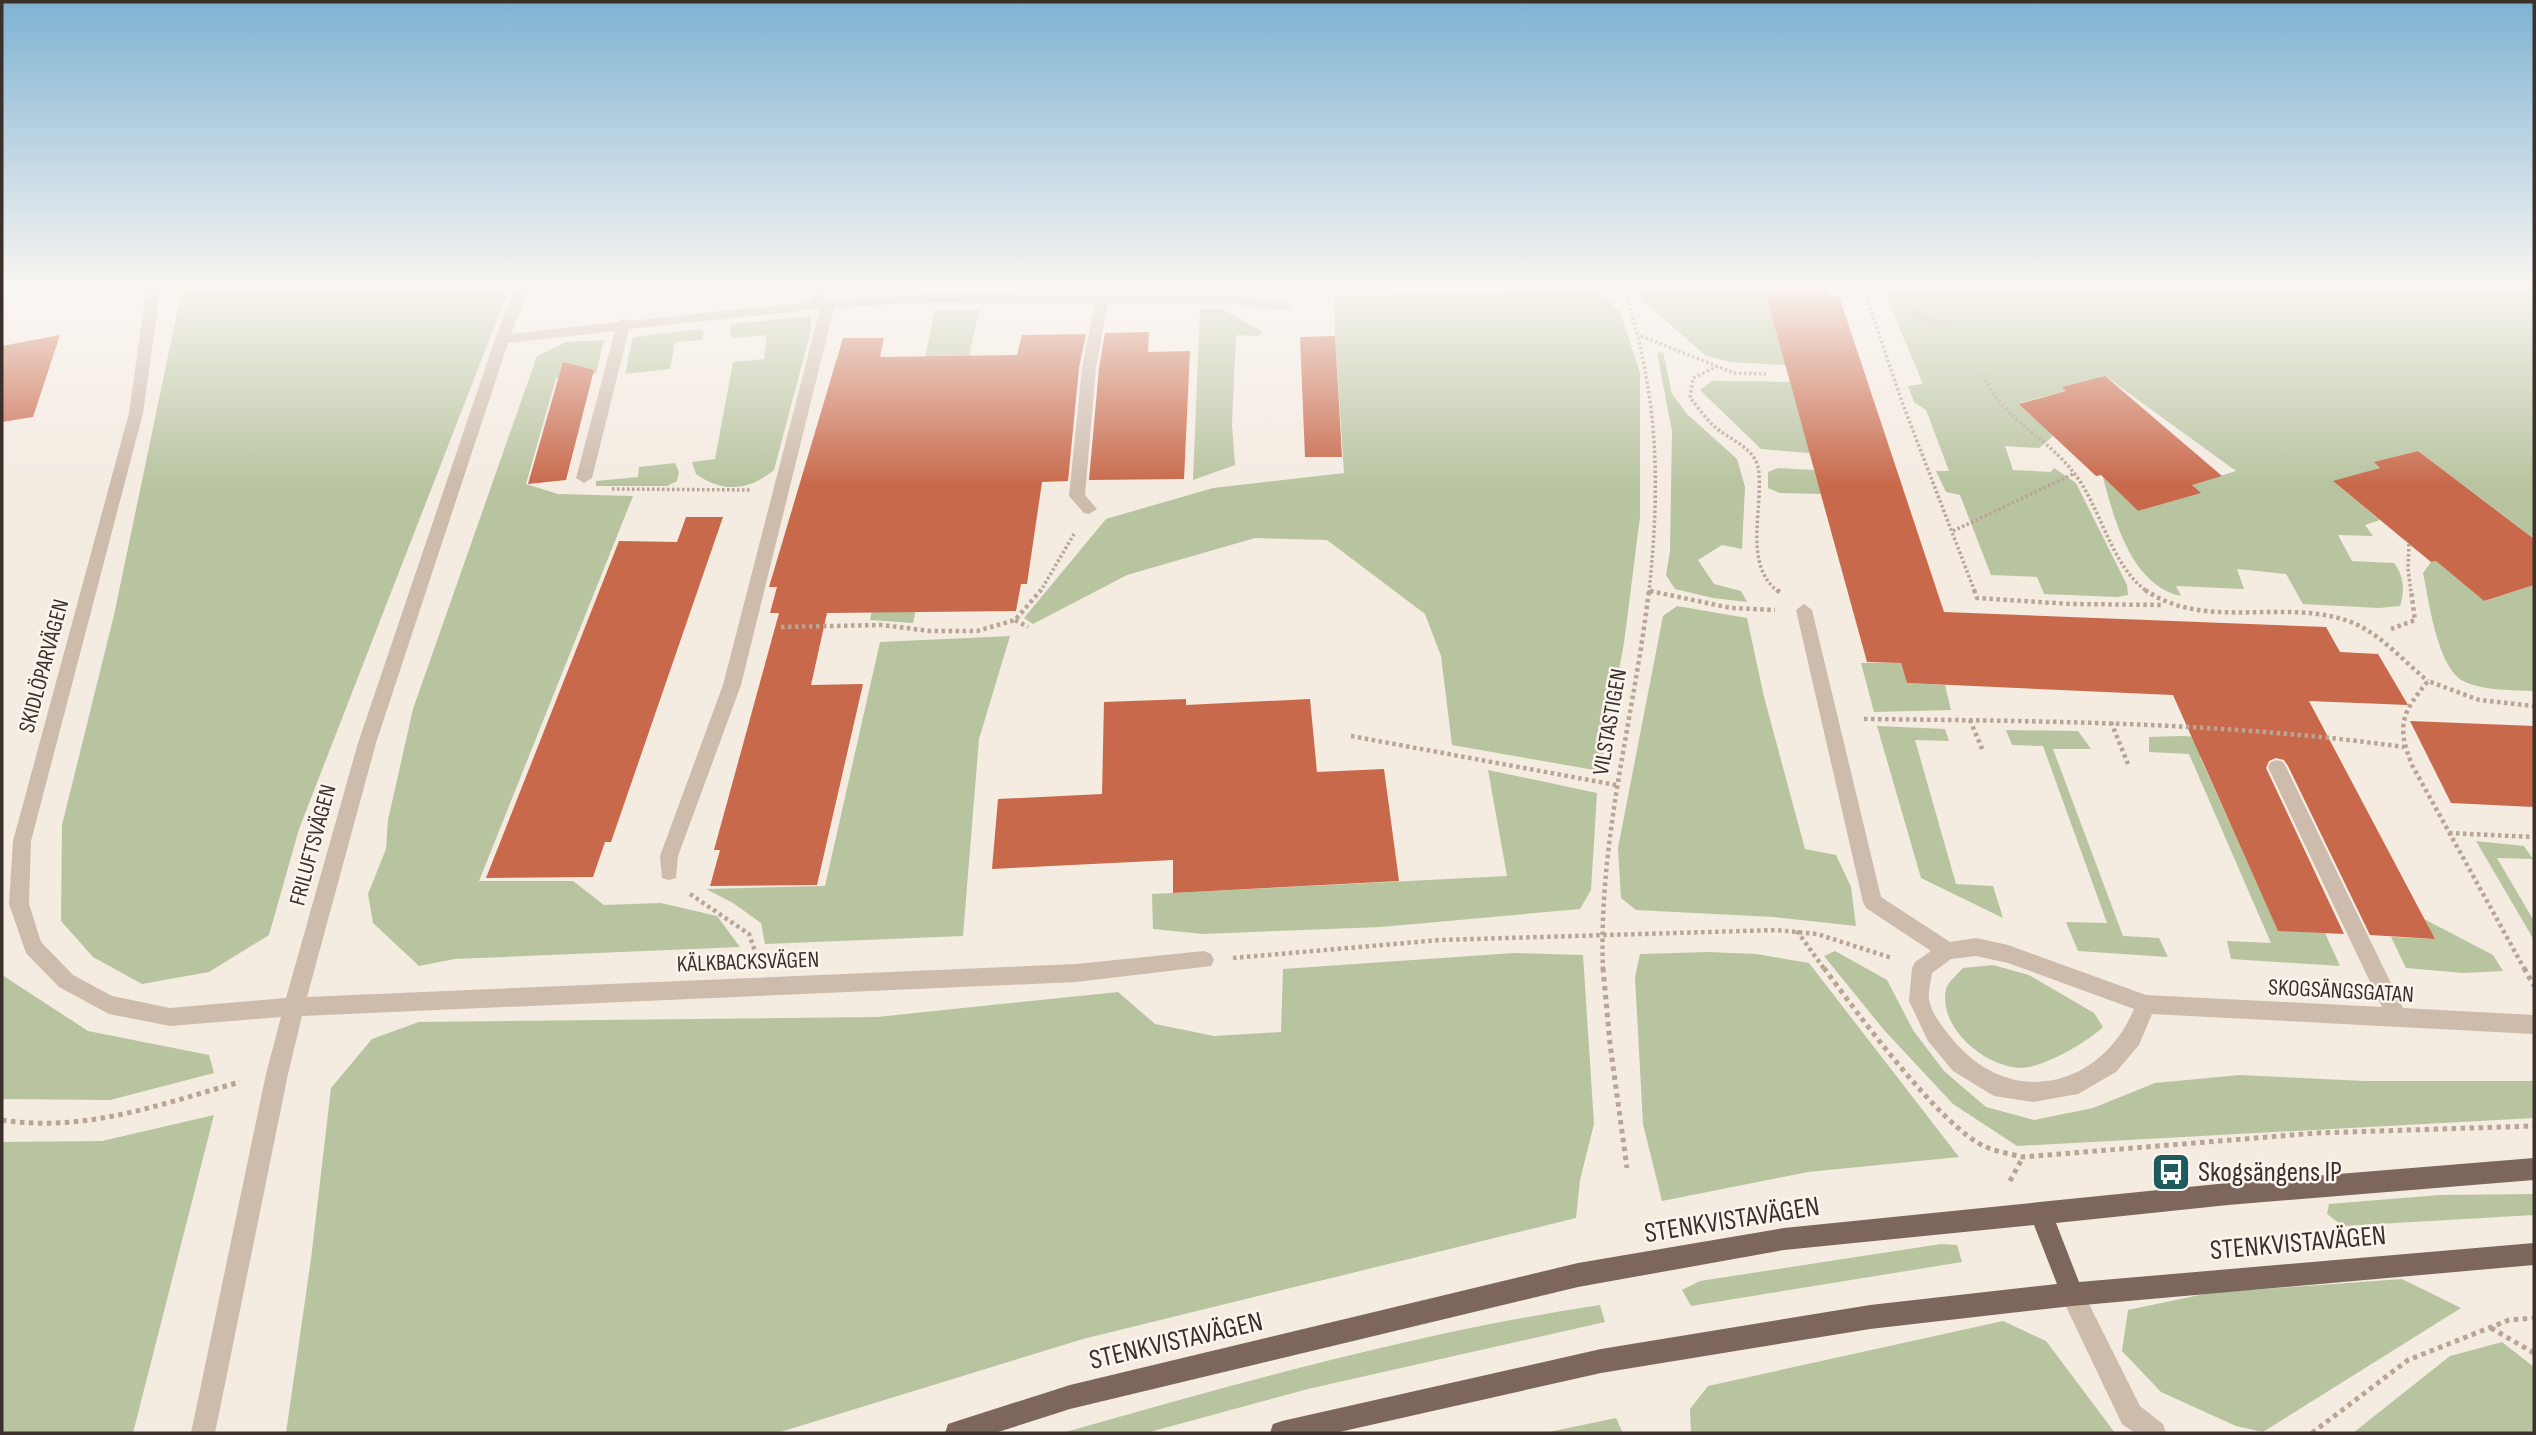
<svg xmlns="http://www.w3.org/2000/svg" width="2536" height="1435" viewBox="0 0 2536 1435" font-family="'Sofia Sans Condensed',sans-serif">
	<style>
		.green { fill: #b8c4a0 }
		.building { fill: #c8694b }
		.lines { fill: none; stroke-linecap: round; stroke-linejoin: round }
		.path-far2 { stroke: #b9a596; stroke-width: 3.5; stroke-dasharray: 2.5 2.5; stroke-linecap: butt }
		.path-far1 { stroke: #b9a596; stroke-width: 4.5; stroke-dasharray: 3.5 3.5; stroke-linecap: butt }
		.path { stroke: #b9a596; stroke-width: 5; stroke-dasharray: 4.5 4.5; stroke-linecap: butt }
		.minor { fill: #cdbbac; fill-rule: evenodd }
		.major { fill: #7d675c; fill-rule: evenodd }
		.labels { text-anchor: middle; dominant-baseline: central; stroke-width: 5; stroke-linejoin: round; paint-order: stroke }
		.street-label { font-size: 23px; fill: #3b302b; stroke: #fbf5ee }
		.near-poi-label { font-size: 28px; fill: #3b302b; stroke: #fbf5ee; text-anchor: start }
		.near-street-label { font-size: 28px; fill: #3b302b; stroke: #fbf5ee }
	</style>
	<rect width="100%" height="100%" fill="#f4ebe1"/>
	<g class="green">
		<path d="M183,284H511L299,829L269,935L209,972L142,984L93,957L61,921L62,825L114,615Z"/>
		<path d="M1635,284H1763L1786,365L1731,362L1706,356L1640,298Z"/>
		<path d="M1881,284H2534V539L2418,451L2375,462L2380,468L2334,482L2380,520L2365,525L2373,536L2338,535L2352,561L2394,563C2404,576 2405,591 2400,606L2379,608L2303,604L2286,574L2237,569L2244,589L2176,586L2181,596C2132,586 2114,520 2103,477L2138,511L2200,493L2192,485L2236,471L2105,376L2063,387L2066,391L2020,403L2053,436L2039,448L2005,446L2013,470L2051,472L2054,468L2076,483L2127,585L2128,595L2117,597L2044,594L2037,577L1991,575L1960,495L1946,492L1936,471H1949L1926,410L1914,402L1908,386L1923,384Z"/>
		<path d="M1601,292L1621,314L1640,373V517L1624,643L1600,771L1452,745L1441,656L1425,614L1327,540L1255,538L1127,575L1033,624L1024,618L1106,519L1213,488L1344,473L1335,336V295Z"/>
		<path d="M1200,309H1222L1263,332L1259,336L1236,335L1232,424L1235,465L1193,480Z"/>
		<path d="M935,310H979L913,623L870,620Z"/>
		<path d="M811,316V330L774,470C749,491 722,493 696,474L692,462L715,459L733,362L764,359L767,335L731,338V324Z"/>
		<path d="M700,329L704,332L702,340L675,342L670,369L625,374L633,337Z"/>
		<path d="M604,340L596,374L556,378L526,484L558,494L633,496L479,881H573L604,905L661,903L717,916L740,947L455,959L419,966L373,923L368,894L386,849L388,820L413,709L537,356L566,342Z"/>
		<path d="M1663,352L1672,394L1687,414L1737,459L1745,487L1742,549L1722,545L1698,560L1714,584L1741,591L1747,602L1713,598L1675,589L1666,575L1670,551L1672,431L1657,353Z"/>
		<path d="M1712,381L1790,382L1810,453L1761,449L1700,390Z"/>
		<path d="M675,463L679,472L677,481L667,486H596V481L638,477L639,467Z"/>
		<path d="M1778,468L1814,470L1821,494L1780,493L1768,488V472Z"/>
		<path d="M2436,561L2484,601L2534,585V691C2512,690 2485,691 2465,682C2437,669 2429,600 2423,573L2431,562Z"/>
		<path d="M1677,606L1747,618L1764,697L1805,849L1836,855L1851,887L1856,926L1773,917L1636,910L1621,898L1618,848L1663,616Z"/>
		<path d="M1010,636L979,739L963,936L765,944L761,923L733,903L706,889L825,886L880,642Z"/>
		<path d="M1861,663H1901L1907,683L1945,685L1951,710L1874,712Z"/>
		<path d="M1877,726L1945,729L1949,741L1915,740L1956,884L1993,886L2003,918L1921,878Z"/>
		<path d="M2006,730L2078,731L2091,749H2053L2123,936L2159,938L2168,957L2078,951L2066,922L2107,923L2043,746L2012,745Z"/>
		<path d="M2182,736L2231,739L2200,757L2278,930L2325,933L2340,966L2231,959L2227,941L2271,943L2189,754L2149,752V737Z"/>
		<path d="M1488,770L1597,793L1591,890L1580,909L1381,927L1203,934L1153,929L1152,894L1507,876Z"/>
		<path d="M2476,841L2524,846L2533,859L2497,858L2534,921V940Z"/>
		<path d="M2424,919L2493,955L2503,971L2463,973L2406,968L2391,937L2434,939Z"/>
		<path d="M1835,951L1887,980L1913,1030L1944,1071L1986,1107L2034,1120L2093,1108L2155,1083L2240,1075L2365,1081H2534V1118L2017,1146L1953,1104L1884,1030L1824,956Z"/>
		<path d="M1708,952L1756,954L1809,963L1959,1157L1808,1172L1662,1201L1643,1124L1635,977L1640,954Z"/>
		<path d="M1514,953L1583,955L1594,1124L1580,1180L1576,1218L1083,1339L777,1433H286L311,1259L331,1088L372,1039L419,1022L877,1017L1118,992L1155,1024L1214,1036L1281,1032L1283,969Z"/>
		<path d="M1993,965L2029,975L2094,1013L2103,1027C2088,1042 2042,1068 2021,1068C1985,1067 1938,1028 1946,989C1948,982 1958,974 1963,968Z"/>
		<path d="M2,975L88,1031L209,1055L214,1073L110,1100L2,1099Z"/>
		<path d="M214,1115L133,1433H2V1142L102,1141Z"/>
		<path d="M2534,1194V1215L2343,1226L2327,1214L2329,1204L2440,1195Z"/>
		<path d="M1941,1244L1957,1245L1962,1262L1691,1306L1682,1290L1700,1281Z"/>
		<path d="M2402,1279L2461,1308L2263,1432L2236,1426L2161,1392L2122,1351L2128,1310L2209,1293Z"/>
		<path d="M1600,1305L1605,1322L1308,1389L1146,1433H1062C1239,1383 1418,1332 1600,1305Z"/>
		<path d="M2003,1321L2046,1341L2115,1433H1691L1690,1409L1708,1386Z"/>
		<path d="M2502,1342L2534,1367V1433H2353L2450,1356Z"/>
		<path d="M1616,1418L1623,1433H1544Z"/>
	</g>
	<g class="building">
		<path d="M1763,284H1826L1830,296H1839L1944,612L2326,627L2340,652L2378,654L2408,705L2309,701L2435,939L2370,935L2288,766L2284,760L2276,758L2269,761L2266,768L2344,934L2278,931L2173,695L1907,683L1901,663L1867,662Z"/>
		<path d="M1149,332L1148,352L1190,351L1184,479L1089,480L1099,368L1105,333Z"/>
		<path d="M1086,334L1079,368L1068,481L1042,482L1027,584H1021L1016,611L827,613L811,685L863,684L817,885L710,886L720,850H714L779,613H770L777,587H769L843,338H884L880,357L1017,355L1022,335Z"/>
		<path d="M60,335L33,417L2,422V346Z"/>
		<path d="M1335,336L1342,457H1305L1300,337Z"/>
		<path d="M563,362L594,370L566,480L528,484Z"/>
		<path d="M2105,376L2222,476L2192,485L2201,493L2138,511L2101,475L2096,476L2019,404L2066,391L2062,387Z"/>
		<path d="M2418,451L2534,539V585L2484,601L2436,561L2431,562L2333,481L2380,468L2374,462Z"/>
		<path d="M686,517H723L611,842H605L593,877L486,878L619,541L677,542Z"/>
		<path d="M1186,699V705L1310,699L1317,772L1384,769L1399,881L1173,893V860L992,869L998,799L1102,794L1104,702Z"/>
		<path d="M2410,721L2534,726V807L2451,803Z"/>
	</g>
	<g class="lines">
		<g class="path-far2">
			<path d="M1303,284L1624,285"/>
			<path d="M1623,284C1658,394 1661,477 1649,592"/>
			<path d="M1862,284L1902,402L1975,592"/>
			<path d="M1900,284L1917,317L1928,321L1955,323"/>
			<path d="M1641,336L1734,373L1766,374"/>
			<path d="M1718,366L1693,378L1690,398C1698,407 1706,419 1715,427C1729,439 1754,448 1758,467C1765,505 1741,565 1779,592"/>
			<path d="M1983,375C2002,419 2046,436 2074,473C2101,507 2111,567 2148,592"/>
			<path d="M612,489L750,490"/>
			<path d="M1953,531L2075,473"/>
			<path d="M2409,544L2408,568L2411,592"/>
			<path d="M1650,591L1654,592"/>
			<path d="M1040,592L1074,534"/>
		</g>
		<g class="path-far1">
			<path d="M1777,590L1781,593"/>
			<path d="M1974,590L1977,598L2070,604L2164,605"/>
			<path d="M2145,590C2207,632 2284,597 2351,622C2381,634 2403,661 2428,681"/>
			<path d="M1650,591L1731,608L1775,610"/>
			<path d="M1015,620L1028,627"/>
			<path d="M781,627L882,625L930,631H977L1015,620L1041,590"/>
			<path d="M2391,629L2415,620L2411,590"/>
			<path d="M1864,719C2045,721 2225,722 2404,747"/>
			<path d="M1970,720L1983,751"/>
			<path d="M2111,722L2128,764"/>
			<path d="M1351,736L1616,785"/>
			<path d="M2449,833L2534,837"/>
			<path d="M690,894L749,934L756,954"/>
			<path d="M1797,931L1825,970"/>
			<path d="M1233,958L1440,940L1776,930L1817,934L1892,958"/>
			<path d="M1603,970C1598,840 1634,718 1649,590"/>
			<path d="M2525,970L2412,765C2396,725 2402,713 2428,681L2479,700L2534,706"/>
		</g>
		<g class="path">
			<path d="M1603,968L1610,1044L1627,1168"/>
			<path d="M1824,968C1855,1010 1942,1129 1986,1147C1998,1152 2011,1154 2023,1157L2317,1133L2534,1126"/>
			<path d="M2524,968L2534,986"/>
			<path d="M2,1120C85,1133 161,1104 240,1082"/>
			<path d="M2010,1181L2023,1157"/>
			<path d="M2491,1328L2534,1353"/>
			<path d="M2312,1433L2408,1360L2509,1320L2534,1318"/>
		</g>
		<g class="minor">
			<path d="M147,284H161L143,413L31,841L29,904L41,942L73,975L112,996L170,1008L286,998L358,743L495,339L517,284H531L511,334L618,322L624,319L629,321L810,302L816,284H830L824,301L926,294L1229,295L1285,303L1292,307L1285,311L1229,303H1108L1096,368L1085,495L1097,509L1089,514L1084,513L1069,496L1082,368L1095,303L926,302L834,308L741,685L678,856L676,878L669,880L662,878L660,856L723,685L820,309L629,329L592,478L584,483L576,478L615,331L508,343L376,743L307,997L1076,964L1204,951L1211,954L1214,960L1211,966L1076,982L302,1016L288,1074L215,1433H191L266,1074L281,1017L170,1026L109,1014L59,987L26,953L9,904L13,841L129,413Z"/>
			<path d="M1804,604L1812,610L1881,897L1950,942L1976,938L2008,945L2146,995L2382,1007L2268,767L2271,762L2277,760L2283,762L2286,767L2403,1008L2534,1015V1034L2152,1014L2139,1045L2116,1072L2078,1094L2033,1102L1994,1096L1953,1071L1928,1041L1909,1001L1912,968L1915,962L1931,951L1866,908L1863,902L1796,610ZM1976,956L2008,963L2134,1009C2101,1088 2011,1109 1954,1041C1945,1030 1931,1014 1929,999C1928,991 1931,981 1932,973L1951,959Z"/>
			<path d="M2072,1282L2080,1286L2140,1406L2163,1424L2166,1433H2135L2122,1424L2060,1294L2064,1286Z"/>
		</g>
		<path class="major" d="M2534,1158V1180L2228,1205L2056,1223L2079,1282L2534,1243V1265L2072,1306L1870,1329L1601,1373L1335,1433H1270L1273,1424L1282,1421L1601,1349L1870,1305L2057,1284L2034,1225L1784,1250L1578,1287L1070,1409L995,1433H945L948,1424L957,1421L1070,1385L1578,1263L1784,1228L2228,1183Z"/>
	</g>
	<linearGradient id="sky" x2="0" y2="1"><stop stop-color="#7eb2d2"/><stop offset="0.59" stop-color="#faf6f2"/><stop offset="1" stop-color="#faf6f2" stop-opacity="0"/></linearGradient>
	<rect width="2536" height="485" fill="url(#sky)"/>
	<defs>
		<g id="bus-square" transform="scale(2.0125)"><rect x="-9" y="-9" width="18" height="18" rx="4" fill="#1f5a5e" stroke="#fbf5ee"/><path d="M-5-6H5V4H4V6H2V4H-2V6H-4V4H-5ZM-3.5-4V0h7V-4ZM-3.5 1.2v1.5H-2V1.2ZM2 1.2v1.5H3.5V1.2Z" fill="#fff"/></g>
	</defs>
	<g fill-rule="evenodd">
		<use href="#bus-square" x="2171" y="1172"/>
	</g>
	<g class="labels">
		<g class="street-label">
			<text transform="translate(44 666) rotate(-75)">SKIDLÖPARVÄGEN</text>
			<text transform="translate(1610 722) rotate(-80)">VILSTASTIGEN</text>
			<text transform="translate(313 845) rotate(-75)">FRILUFTSVÄGEN</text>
			<text transform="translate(748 962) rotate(-2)">KÄLKBACKSVÄGEN</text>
			<text transform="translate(2341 991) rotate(3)">SKOGSÄNGSGATAN</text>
		</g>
		<g class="near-poi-label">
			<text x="2198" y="1172">Skogsängens IP</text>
		</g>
		<g class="near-street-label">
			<text transform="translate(1732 1220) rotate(-9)">STENKVISTAVÄGEN</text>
			<text transform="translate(2298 1243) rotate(-5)">STENKVISTAVÄGEN</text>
			<text transform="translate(1176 1341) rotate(-13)">STENKVISTAVÄGEN</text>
		</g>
	</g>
	<rect width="2536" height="1435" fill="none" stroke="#3b302b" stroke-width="7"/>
</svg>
